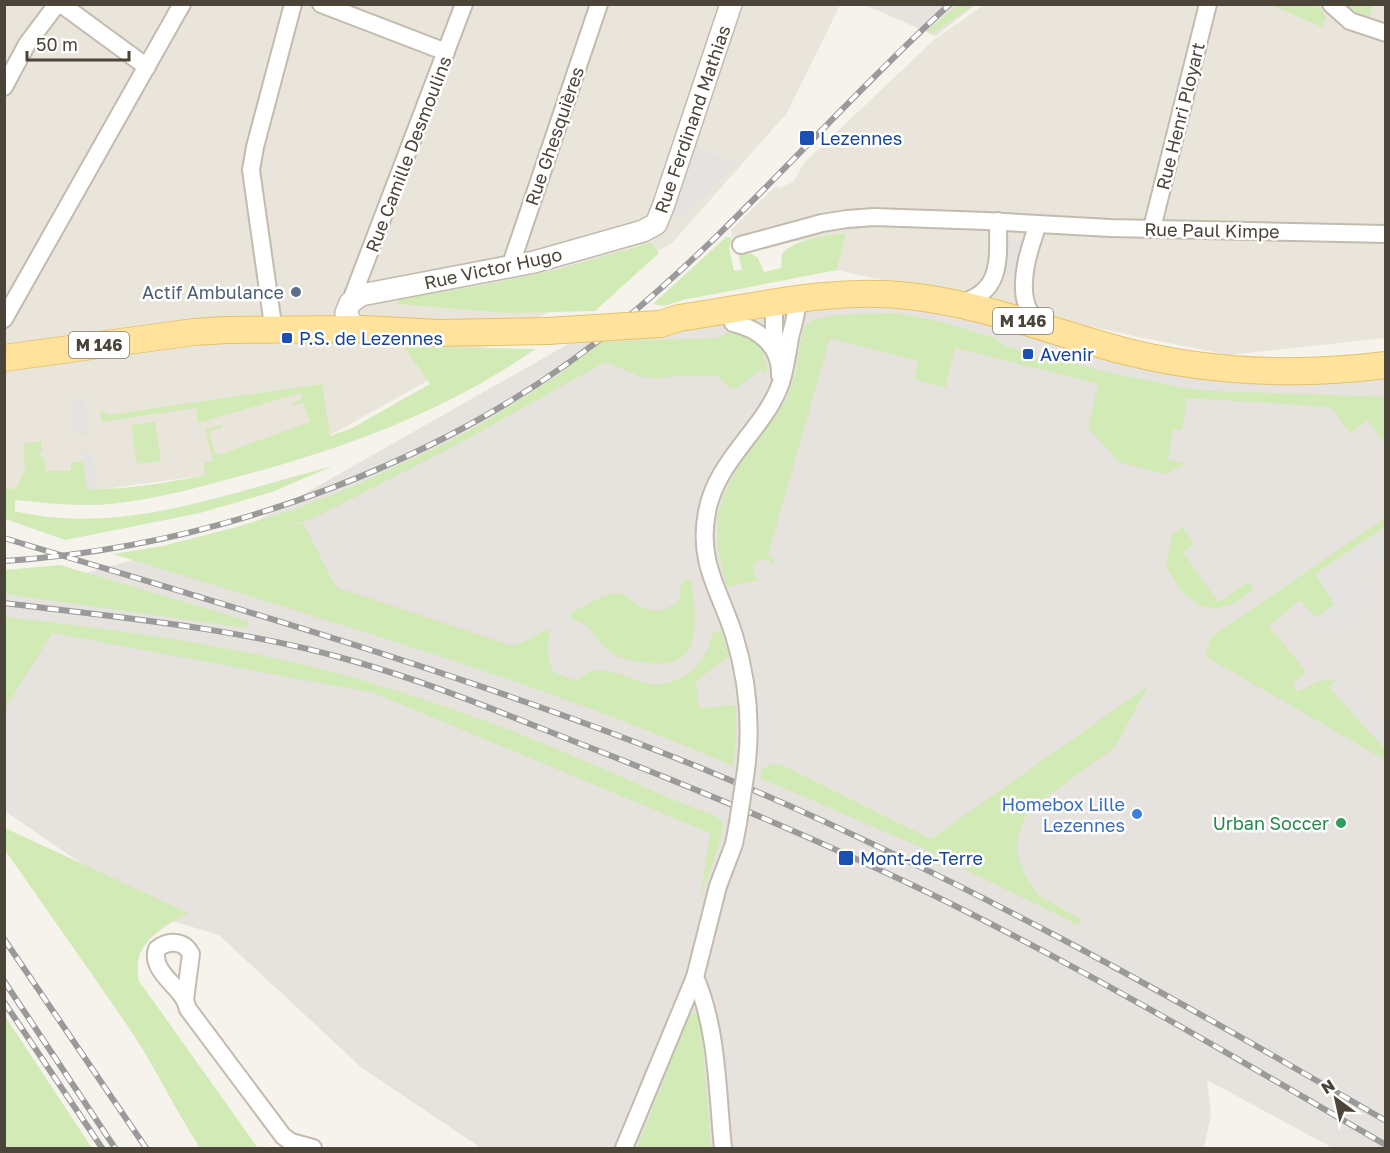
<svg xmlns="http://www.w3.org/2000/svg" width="1390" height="1153" viewBox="0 0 1390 1153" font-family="'Golos Text',sans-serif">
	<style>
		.residential { fill: #eae5da }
		.industrial { fill: #e6e2dd }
		.green { fill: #d2eab5 }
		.parking { fill: #e5e3e0 }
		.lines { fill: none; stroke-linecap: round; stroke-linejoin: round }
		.minor-casing { stroke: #c2bbae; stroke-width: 20 }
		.tertiary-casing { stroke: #c2bbae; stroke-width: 24 }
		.primary-casing { stroke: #e6c16a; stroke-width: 28 }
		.minor { stroke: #fff; stroke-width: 16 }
		.tertiary { stroke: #fff; stroke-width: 21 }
		.primary { stroke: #ffe39c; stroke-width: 26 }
		.rail-casing { stroke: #9a9a9a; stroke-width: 6 }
		.rail { stroke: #fff; stroke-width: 4; stroke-dasharray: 11; stroke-linecap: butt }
		.minor-bridge-casing { stroke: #c2bbae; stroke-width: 20; stroke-linecap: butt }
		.primary-bridge-casing { stroke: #e6c16a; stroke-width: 28; stroke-linecap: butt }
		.minor-bridge { stroke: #fff; stroke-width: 16 }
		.primary-bridge { stroke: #ffe39c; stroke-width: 26 }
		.transit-dot { fill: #1a4fb4; stroke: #fff; stroke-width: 2 }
		.service-dot { fill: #5c6f8a; stroke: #fff; stroke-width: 2 }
		.shop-dot { fill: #3f7fe0; stroke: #fff; stroke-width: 2 }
		.leisure-dot { fill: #2e9e5b; stroke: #fff; stroke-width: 2 }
		.labels { text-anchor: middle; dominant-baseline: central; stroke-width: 5; stroke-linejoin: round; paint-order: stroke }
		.shield { fill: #fff; stroke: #817c74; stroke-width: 1.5 }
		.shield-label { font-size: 16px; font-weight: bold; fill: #4b4439 }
		.street-label { font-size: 18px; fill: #4b4439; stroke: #fff }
		.transit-label { font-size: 18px; fill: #164399; stroke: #fff; text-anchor: start }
		.service-label { font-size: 18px; fill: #4e5e75; stroke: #fff; text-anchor: end }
		.shop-label { font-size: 18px; fill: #366cbe; stroke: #fff; text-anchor: end }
		.leisure-label { font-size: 18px; fill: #27864d; stroke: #fff; text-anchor: end }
	</style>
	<rect width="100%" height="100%" fill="#f6f3ec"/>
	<g class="residential">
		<path d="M4,5H840L787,113L672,243L329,436L206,475L98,490L5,491Z"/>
		<path d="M984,5H1385V338L1229,355L1134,336L837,270L846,233L734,252L731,230L776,186L779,188L793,182L804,163L935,39Z"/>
	</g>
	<g class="industrial">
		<path d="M865,5H975L936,36Z"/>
		<path d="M834,290L1157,359L1385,369L1386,1143L1382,1148H1333L1207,1080L1211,1114L1204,1148H481L362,1068L219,935L159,917L5,811V595L239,531L605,323Z"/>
	</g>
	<g class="green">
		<path d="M958,5H974L931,34L927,31Z"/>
		<path d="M1271,5H1318L1326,17L1322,27Z"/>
		<path d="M1344,5H1373L1369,19L1352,11Z"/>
		<path d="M846,233L837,270L683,300L664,306L653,304L726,237H730L732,240L729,248L734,271L742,270L738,253L752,254L758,258L764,272L781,268L782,254C797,237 825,237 846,233Z"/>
		<path d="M651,243L659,253L595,311L504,313L398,304L399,299L489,284L559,269Z"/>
		<path d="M894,313L938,321L995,338L1005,346L1024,352V356L1031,358L1060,359L1097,370L1184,388L1211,391L1385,397V445L1368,420L1350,433L1331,407L1187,398L1182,430L1173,429L1168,460L1186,464L1165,474L1119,462L1088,428L1098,384L955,348L945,388L914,379L918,361L830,338L768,555L774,558L773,564L766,559C752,559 748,572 759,580L727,587L718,550L717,518L726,490L739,465L786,401L796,371L801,339L805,326L813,320L836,315Z"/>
		<path d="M735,328C739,329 745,331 749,333C760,341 767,360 767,373L760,370L737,388L730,389L718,376H673L656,379L639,376L605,362L458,444L312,519L277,529L303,523L334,584L338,588L512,646L522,643L546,630L549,632L548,656L553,672L576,681C584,675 590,669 601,670C617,671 634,681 650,684C680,688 709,662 712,633L721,631L729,656L696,681L699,708L736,705V742L733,766C532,679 322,619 113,554L163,546L240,526L296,509L356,485L446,443L486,421L557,376L601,342L719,338Z"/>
		<path d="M404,347L535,349C448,410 350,446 248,474C203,486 158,499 111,504C79,507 47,503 15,500V511C122,537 230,492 333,466L272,492L200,513L65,540L5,519L4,488L15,489L25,471L23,444L41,441L42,451H39L40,457H44L46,471H71V463L83,461L87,489C126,490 167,483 205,475L204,463L213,461L205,429L221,425L222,428L209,431L215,453L219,455L310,422L303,402L293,406L292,403L302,399L300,393L198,423L196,408L102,422L100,409L108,415L322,384L330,436L352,428L430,384Z"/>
		<path d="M155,422L161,461L137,464L131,425Z"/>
		<path d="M1385,518V527L1315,574L1335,604L1316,618L1300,600L1269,626L1306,672L1292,684L1297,692L1319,681L1337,680L1329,687L1385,749V760L1205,656L1211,637Z"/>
		<path d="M1183,527L1194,544L1183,552L1218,602L1248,582L1254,590C1235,603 1216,617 1193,601C1189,597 1182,593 1179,588C1174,581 1172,574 1166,567L1172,535Z"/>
		<path d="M60,565L248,621L246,628L5,594V570Z"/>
		<path d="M689,579L692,584C696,621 704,669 650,663C637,662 621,660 610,652C601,646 596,636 589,628C582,622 576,621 569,617L571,613C583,607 609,590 623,594C628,596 633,602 638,605C654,615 668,611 680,599V589L684,580Z"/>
		<path d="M5,617C140,632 283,652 413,696C472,715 530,737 587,762C630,780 672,801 716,816L723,823L721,839L700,899L710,833L374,693L52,633L5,709Z"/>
		<path d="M1148,686L1115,747L1041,801L1025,818L1018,836L1017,854L1025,875L1039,896L1081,919L1078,925L920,847L760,778L763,769L771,764L782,765L931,839Z"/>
		<path d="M5,828L188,913C169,923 142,938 138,961C137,967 138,975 139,981L258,1148H200C176,1111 157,1071 133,1034C91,972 47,911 5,850Z"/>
		<path d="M695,1013L700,1017L711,1148H637L689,1016Z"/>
		<path d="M4,1016H5L92,1148H5Z"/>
	</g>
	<g class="parking">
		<path d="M693,146L738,164L679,220L670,211Z"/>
		<path d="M1002,239L1035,242L1030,277L998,274Z"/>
		<path d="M82,396H83L90,434L75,436L69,398L72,400L82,399Z"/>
		<path d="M92,452L98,490L87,489L81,453Z"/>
		<path d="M1385,527V555L1352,577L1369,602L1326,632L1316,618L1335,604L1315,574Z"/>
		<path d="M1337,680L1385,732V749L1329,687Z"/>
	</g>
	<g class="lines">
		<g class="minor-casing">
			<g id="minor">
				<path d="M61,4L147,67"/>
				<path d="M321,4L446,52"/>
				<path d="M1331,4L1350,21L1386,33"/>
				<path d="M4,87L27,44L57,4"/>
				<path d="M1038,224C1030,247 1018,281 1027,306C1029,313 1036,319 1042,324"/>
				<path d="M1152,228L1208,4"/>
				<path d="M741,245L822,223L847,219L874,217L986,221L1110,228L1386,234"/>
				<path d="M510,267L599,4"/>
				<path d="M350,303L464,4"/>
				<path d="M961,303C1003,291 998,259 998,221"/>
				<path d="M4,319L182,4"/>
				<path d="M733,323C759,329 781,346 780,375"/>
				<path d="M269,329L272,318L251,170L255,147L293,4"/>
				<path d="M778,352L774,333V312L785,300"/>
				<path d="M746,770C752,724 748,680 734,635C720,591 697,562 707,512C714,473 742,447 764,415C784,386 784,372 790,338C793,324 798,313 797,298"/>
				<path d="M695,977C718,1030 717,1091 723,1148"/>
				<path d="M185,1000L191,954C184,940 168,940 157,949C150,969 176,984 184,999C186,1002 187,1006 188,1009L283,1136L291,1142L313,1148"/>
				<path d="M624,1148L695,977L718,886L734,844L738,823"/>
			</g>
		</g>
		<g class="tertiary-casing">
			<path id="tertiary" d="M363,329L352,324L346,313L350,303L361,295L534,262L643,231L656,224L663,207L731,4"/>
		</g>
		<g class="primary-casing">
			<g id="primary">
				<path d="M660,324L679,318C756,307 831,287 909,296C983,304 1052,332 1124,351C1210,373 1298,376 1386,365"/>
				<path d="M4,358L194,332L226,330L363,329L438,333L547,331"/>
			</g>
		</g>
		<use href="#minor" class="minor"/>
		<use href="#tertiary" class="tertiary"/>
		<use href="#primary" class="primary"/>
		<g class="rail-casing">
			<g id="rail">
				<path d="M4,538C238,609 474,676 701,768C939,866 1164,991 1386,1121"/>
				<path d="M4,561C221,547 458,459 624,320C741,223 838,106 950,4"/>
				<path d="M4,603C121,618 240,628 353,661C432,683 509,716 586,746C702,791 819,840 931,894C1087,970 1236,1058 1386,1145"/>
				<path d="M4,939L146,1148"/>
				<path d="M4,981L115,1148"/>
				<path d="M4,1002L102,1148"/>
			</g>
		</g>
		<use href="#rail" class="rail"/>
		<g class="minor-bridge-casing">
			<path id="minor-bridge" d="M738,823L746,770"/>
		</g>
		<g class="primary-bridge-casing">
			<path id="primary-bridge" d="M547,331L660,324"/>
		</g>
		<use href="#minor-bridge" class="minor-bridge"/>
		<use href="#primary-bridge" class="primary-bridge"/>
	</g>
	<g class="transit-dot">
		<rect x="799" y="130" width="16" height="16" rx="3"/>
		<rect x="281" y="332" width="12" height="12" rx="3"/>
		<rect x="1022" y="348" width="12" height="12" rx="3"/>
		<rect x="838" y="850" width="16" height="16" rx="3"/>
	</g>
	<circle class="service-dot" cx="296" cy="292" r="6"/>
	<circle class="shop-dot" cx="1137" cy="814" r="6"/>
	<circle class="leisure-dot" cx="1341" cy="823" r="6"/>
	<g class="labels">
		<g class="shield">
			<rect x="993" y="308" width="60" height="26" rx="4.5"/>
			<rect x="69" y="332" width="60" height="26" rx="4.5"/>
		</g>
		<g class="shield-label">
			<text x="1023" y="321">M 146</text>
			<text x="99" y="345">M 146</text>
		</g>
		<g class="street-label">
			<text transform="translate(1180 116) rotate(-76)">Rue Henri Ployart</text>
			<text transform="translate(692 119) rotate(-71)">Rue Ferdinand Mathias</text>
			<text transform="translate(554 136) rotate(-71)">Rue Ghesquières</text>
			<text transform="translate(408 154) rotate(-69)">Rue Camille Desmoulins</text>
			<text transform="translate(1212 230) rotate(1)">Rue Paul Kimpe</text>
			<text transform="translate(493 268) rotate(-12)">Rue Victor Hugo</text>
		</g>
		<g class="transit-label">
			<text x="820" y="138">Lezennes</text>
			<text x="299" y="338">P.S. de Lezennes</text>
			<text x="1040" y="354">Avenir</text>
			<text x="860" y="858">Mont-de-Terre</text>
		</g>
		<g class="service-label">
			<text x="284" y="292">Actif Ambulance</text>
		</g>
		<g class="shop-label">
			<text x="1125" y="804">Homebox Lille<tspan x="1125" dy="21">Lezennes</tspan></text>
		</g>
		<g class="leisure-label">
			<text x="1329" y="823">Urban Soccer</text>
		</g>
	</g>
	<rect width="1390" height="1153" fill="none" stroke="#4b4439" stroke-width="12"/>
	<g transform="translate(1336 1099) rotate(327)" stroke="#ffffff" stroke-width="4.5" paint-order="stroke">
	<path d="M0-4.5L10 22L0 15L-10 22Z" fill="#4b4439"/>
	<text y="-9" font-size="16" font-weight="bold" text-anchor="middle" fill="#4b4439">N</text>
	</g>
	<path d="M27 51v9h102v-9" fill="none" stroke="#4b4439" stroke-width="3"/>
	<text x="36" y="51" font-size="18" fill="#4b4439" stroke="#ffffff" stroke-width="4.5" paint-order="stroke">50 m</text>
</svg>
